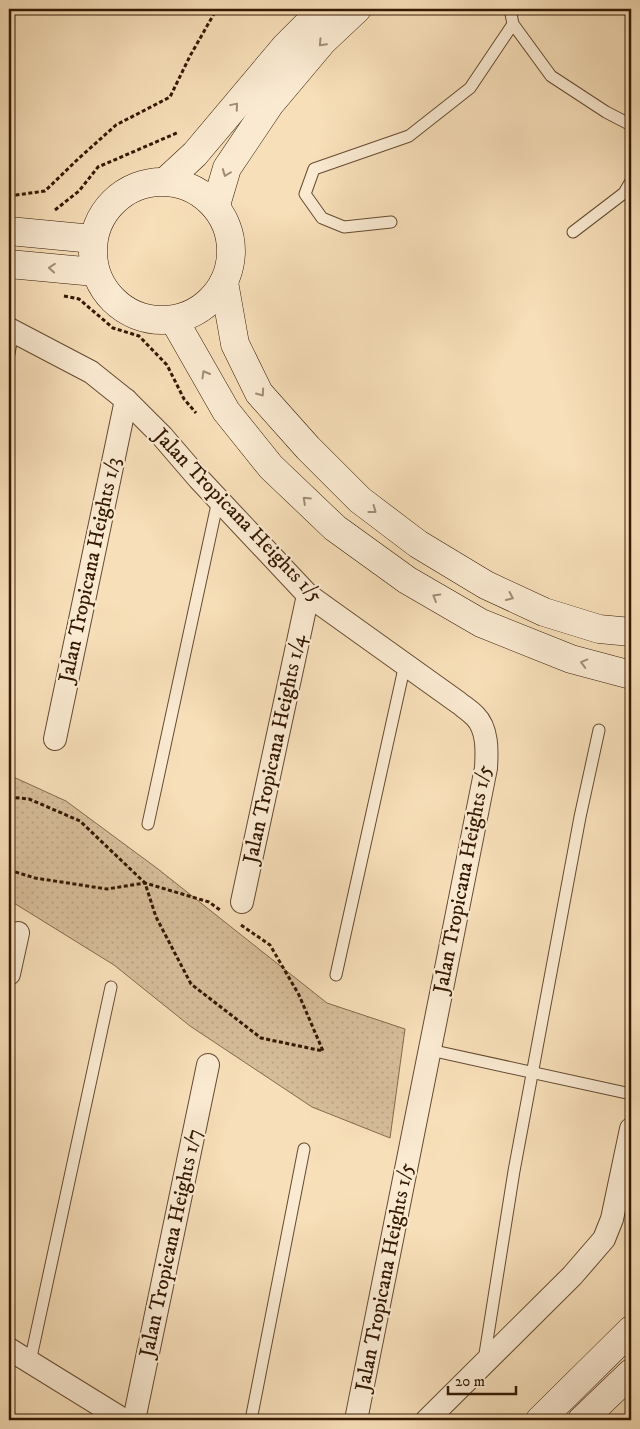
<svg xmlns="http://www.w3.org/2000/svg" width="640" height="1429" viewBox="0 0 640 1429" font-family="'IM FELL DW Pica',serif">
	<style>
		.green { fill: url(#green-dots); stroke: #856a4e }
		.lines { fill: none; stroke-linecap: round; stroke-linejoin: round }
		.lane-casing { stroke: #654a30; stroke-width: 13 }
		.street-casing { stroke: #654a30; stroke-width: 24 }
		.secondary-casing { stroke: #341802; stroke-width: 29 }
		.path { stroke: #341802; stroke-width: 3; stroke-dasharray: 4 2.5; stroke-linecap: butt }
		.lane { stroke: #faead2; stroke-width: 11 }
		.street { stroke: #faead2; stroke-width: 22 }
		.secondary { stroke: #faead2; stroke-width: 28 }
		.oneway { stroke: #a18c74 }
		.labels { text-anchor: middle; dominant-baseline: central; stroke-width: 4.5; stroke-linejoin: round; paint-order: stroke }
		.street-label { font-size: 21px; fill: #341802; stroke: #faead2 }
	</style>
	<defs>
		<pattern id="green-dots" width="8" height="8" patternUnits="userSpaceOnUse" patternTransform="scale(1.25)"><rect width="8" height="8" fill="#d6bd9a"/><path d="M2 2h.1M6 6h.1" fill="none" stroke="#b8a283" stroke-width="1.8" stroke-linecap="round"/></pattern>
	</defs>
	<rect width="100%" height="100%" fill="#f7dfb9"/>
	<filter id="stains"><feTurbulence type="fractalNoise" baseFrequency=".004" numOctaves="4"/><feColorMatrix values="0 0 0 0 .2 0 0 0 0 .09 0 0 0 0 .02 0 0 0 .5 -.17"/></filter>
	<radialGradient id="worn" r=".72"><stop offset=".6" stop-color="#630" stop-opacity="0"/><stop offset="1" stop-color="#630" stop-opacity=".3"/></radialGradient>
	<path class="green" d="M9,775L66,801L158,869L327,1003L405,1029L390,1138L312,1107L190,1026L114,965L9,900Z"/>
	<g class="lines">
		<g class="lane-casing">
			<g id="lane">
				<path d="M510,9L513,24L551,76L606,112L631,125"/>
				<path d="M391,222L344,227L322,218L305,194L314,169L409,136L470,88L513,24"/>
				<path d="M573,232L624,193L631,181"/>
				<path d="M9,354L13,330"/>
				<path d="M148,824L218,500"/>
				<path d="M336,975L405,664"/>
				<path d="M430,1050L631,1094"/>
				<path d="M484,1360L514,1171L580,817L599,730"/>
				<path d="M30,1362L111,987"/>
				<path d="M251,1420L304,1149"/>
			</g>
		</g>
		<g class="street-casing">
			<g id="street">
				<path d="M9,329L91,372L126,400L162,436L199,479L308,595L459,703C464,707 470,711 475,716C488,729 487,751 486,768L356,1420"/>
				<path d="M55,739L126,400"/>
				<path d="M242,902L308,595"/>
				<path d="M9,974L18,933"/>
				<path d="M9,1349L124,1420"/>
				<path d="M134,1420L208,1065"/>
				<path d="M427,1420L572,1276L604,1239L612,1219L631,1129"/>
			</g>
		</g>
		<g class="secondary-casing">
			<g id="secondary">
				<path d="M167,180L195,154L285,47L323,9"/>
				<circle cx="162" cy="251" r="69"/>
				<path d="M216,205L227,168L270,104L323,41L357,9"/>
				<path d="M9,231L93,239"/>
				<path d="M9,264L95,272"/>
				<path d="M224,282L235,344L259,393L308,448L360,500L418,544L486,585L544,612L599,629L631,632"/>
				<path d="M174,320L226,411L271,467L335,528L407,580L481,623L571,659L631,675"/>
				<path d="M540,1420L631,1330"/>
				<path d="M582,1420L631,1373"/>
			</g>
		</g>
		<g class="path">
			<path d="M9,194L16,195L45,191L78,159L116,125L170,97L190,56L215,12L218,9"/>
			<path d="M55,210L79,191L98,167L179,132"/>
			<path d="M64,296L79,299L113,328L139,336L167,365L184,399L196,413"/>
			<path d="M9,797L29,799L80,821L145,883L156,917L191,984L261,1038L323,1051"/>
			<path d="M9,870L35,878L107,889L145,883L209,902L220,910"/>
			<path d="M241,925L270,945L299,995L323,1051"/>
		</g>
		<use href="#lane" class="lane"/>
		<use href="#street" class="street"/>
		<use href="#secondary" class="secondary"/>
	</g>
	<defs><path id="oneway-chevron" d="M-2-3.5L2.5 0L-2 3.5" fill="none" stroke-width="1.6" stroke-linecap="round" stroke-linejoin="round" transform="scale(1.25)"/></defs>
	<g class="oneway">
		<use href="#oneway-chevron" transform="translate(322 43) rotate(133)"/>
		<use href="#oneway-chevron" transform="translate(235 106) rotate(-50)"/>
		<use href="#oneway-chevron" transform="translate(226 173) rotate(111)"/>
		<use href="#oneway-chevron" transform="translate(52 268) rotate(-175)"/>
		<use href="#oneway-chevron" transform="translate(205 374) rotate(-120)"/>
		<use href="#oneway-chevron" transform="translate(261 393) rotate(55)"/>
		<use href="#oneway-chevron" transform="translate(306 500) rotate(-137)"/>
		<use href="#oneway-chevron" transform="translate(373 510) rotate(37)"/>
		<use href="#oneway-chevron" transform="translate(436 597) rotate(-150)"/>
		<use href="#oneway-chevron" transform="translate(510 597) rotate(25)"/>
		<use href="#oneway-chevron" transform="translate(584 663) rotate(-165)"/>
	</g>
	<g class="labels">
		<g class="street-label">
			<text transform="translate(238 516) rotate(46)">Jalan Tropicana Heights 1/5</text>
			<text transform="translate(90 570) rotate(-78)">Jalan Tropicana Heights 1/3</text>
			<text transform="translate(275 749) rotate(-78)">Jalan Tropicana Heights 1/4</text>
			<text transform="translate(463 879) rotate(-79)">Jalan Tropicana Heights 1/5</text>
			<text transform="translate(171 1243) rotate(-78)">Jalan Tropicana Heights 1/7</text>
			<text transform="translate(385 1277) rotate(-79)">Jalan Tropicana Heights 1/5</text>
		</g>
	</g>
	<rect width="640" height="1429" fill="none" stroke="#f7dfb9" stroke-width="30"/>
	<rect x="10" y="10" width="620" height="1409" fill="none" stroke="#341802" stroke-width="2.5"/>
	<rect x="15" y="15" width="610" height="1399" fill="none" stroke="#341802"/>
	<path d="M448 1386v8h68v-8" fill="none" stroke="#341802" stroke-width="2.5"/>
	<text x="455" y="1386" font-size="15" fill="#341802" stroke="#faead2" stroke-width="4" paint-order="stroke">20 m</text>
	<rect width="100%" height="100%" filter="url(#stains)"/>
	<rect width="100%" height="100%" fill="url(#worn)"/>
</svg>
